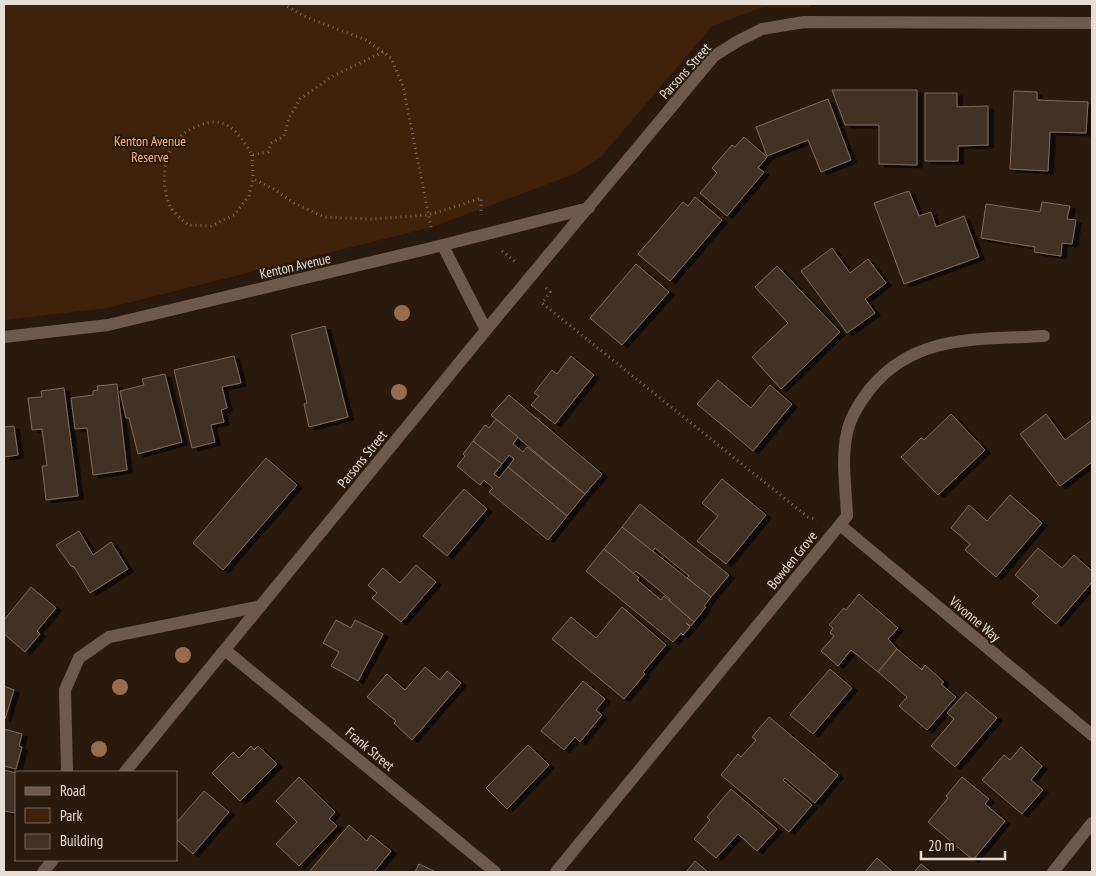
<svg xmlns="http://www.w3.org/2000/svg" width="1096" height="876" viewBox="0 0 1096 876" font-family="'PT Sans Narrow',sans-serif">
	<style>
		.green { fill: #40220b }
		.building { fill: #433125; stroke: #7f6b5d; filter: url(#shadow) }
		.lines { fill: none; stroke-linecap: round; stroke-linejoin: round }
		.path { stroke: #7b6d63; stroke-width: 3; stroke-dasharray: 1 4; stroke-linecap: butt }
		.minor { stroke: #6e5a4d; stroke-width: 12 }
		.tree { fill: #996c4d }
		.labels { text-anchor: middle; dominant-baseline: central; stroke-width: 4; stroke-linejoin: round; paint-order: stroke }
		.street-label { font-size: 14px; fill: #e9ded6; stroke: #2a1a0e }
		.park-label { font-size: 14px; fill: #f4b080; stroke: #2a1a0e }
	</style>
	<defs>
		<filter id="shadow"><feDropShadow dx="5.5" dy="3" stdDeviation="0" flood-color="#0009"/></filter>
	</defs>
	<rect width="100%" height="100%" fill="#2a1a0e"/>
	<path class="green" d="M4,4H811V7H763L712,26L600,158L574,174L432,227L107,308L4,320Z"/>
	<g class="building">
		<path d="M832,90H917V165L879,164V125H845Z"/>
		<path d="M1014,91L1037,92V100L1088,102L1086,133L1050,132L1048,171L1010,169Z"/>
		<path d="M925,93H957V107L988,106V145L958,146V161H925Z"/>
		<path d="M828,99L851,160L821,172L808,140L767,156L756,127Z"/>
		<path d="M744,137L767,157L758,168L764,172L727,216L700,193L717,173L712,168L732,145L735,147Z"/>
		<path d="M909,191L919,216L931,212L936,227L964,216L979,257L904,284L874,203Z"/>
		<path d="M695,197L722,220L670,281L638,254L683,202L688,206Z"/>
		<path d="M1042,202L1070,206L1067,219L1076,220L1072,244L1062,243L1061,256L1034,252L1035,247L981,238L986,204L1040,212Z"/>
		<path d="M832,248L850,273L868,259L886,283L865,299L875,313L847,333L801,271Z"/>
		<path d="M636,264L669,292L622,345L590,318Z"/>
		<path d="M777,266L840,332L781,389L752,357L788,323L755,287Z"/>
		<path d="M325,326L348,417L309,427L304,404L307,403L291,335Z"/>
		<path d="M234,356L241,383L222,387L227,408L221,410L224,422L211,425L215,442L192,448L174,370Z"/>
		<path d="M571,356L594,375L555,424L531,405L539,396L534,393L552,370L557,374Z"/>
		<path d="M165,374L182,442L138,454L129,418H126L120,391L144,385L142,379Z"/>
		<path d="M718,380L751,408L770,385L792,404L753,451L697,404Z"/>
		<path d="M117,384L127,470L93,475L87,428L75,429L71,398L93,395V391L98,390L97,386Z"/>
		<path d="M64,388L78,496L46,500L42,466H47L42,429L32,430L28,398L42,397L41,391Z"/>
		<path d="M509,395L602,474L585,494L491,415Z"/>
		<path d="M951,414L985,450L938,495L901,457L921,438L924,440Z"/>
		<path d="M1046,414L1065,440L1092,420V462L1060,486L1020,434Z"/>
		<path d="M496,419L518,437L513,444L523,452L527,447L585,494L567,516L508,467L514,459L509,455L502,464L473,441L485,425L489,428Z"/>
		<path d="M14,426L18,455L4,457V427Z"/>
		<path d="M473,441L502,464L494,474L499,478L508,467L567,516L548,540L489,492L493,488L484,480L480,485L457,466L465,456L463,454Z"/>
		<path d="M266,458L297,485L223,570L193,543Z"/>
		<path d="M722,479L766,515L726,564L697,541L718,516L702,503Z"/>
		<path d="M464,489L487,509L447,556L423,536Z"/>
		<path d="M1010,495L1042,523L996,577L965,550L970,544L951,528L969,505L987,521Z"/>
		<path d="M640,504L729,575L711,597L687,578L689,576L655,548L652,552L622,527Z"/>
		<path d="M622,527L711,597L704,606L706,607L694,622L669,601L670,599L636,571L633,574L604,549Z"/>
		<path d="M79,531L93,555L111,542L128,569L90,593L74,567L71,566L56,545Z"/>
		<path d="M1038,548L1062,568L1074,555L1092,571V582L1056,624L1032,603L1039,596L1015,575Z"/>
		<path d="M604,549L639,578L637,580L661,600L664,596L694,622L691,626L686,623L690,627L683,635L681,633L673,642L586,571Z"/>
		<path d="M416,565L436,582L401,622L372,598L377,593L368,585L383,568L400,583Z"/>
		<path d="M31,587L56,608L37,631L40,634L25,652L4,634V620Z"/>
		<path d="M859,594L898,628L888,639L897,649L878,672L851,650L838,666L821,651L834,636L830,633L833,628L829,625L844,608L846,610Z"/>
		<path d="M622,607L666,645L643,672L645,674L624,699L552,639L571,617L596,638Z"/>
		<path d="M336,620L351,628L355,620L383,634L358,681L331,666L339,652L323,643Z"/>
		<path d="M897,649L922,670L925,665L944,682L941,684L956,697L927,730L899,706L907,697L878,672Z"/>
		<path d="M425,667L440,680L447,671L461,683L412,740L394,723L396,721L367,697L387,674L405,690Z"/>
		<path d="M830,669L852,688L813,734L790,715Z"/>
		<path d="M583,681L605,699L596,710L602,715L580,742L575,737L564,750L541,731Z"/>
		<path d="M4,686L14,690L5,719H4Z"/>
		<path d="M966,692L997,718L955,767L931,746L954,719L947,713Z"/>
		<path d="M769,717L838,775L815,803L785,778L783,780L812,805L789,832L721,775L738,754L741,757L756,740L752,737Z"/>
		<path d="M4,729L22,734L19,746L22,747L16,769L4,766Z"/>
		<path d="M528,745L549,765L507,809L486,788Z"/>
		<path d="M251,746L254,750L258,746L277,764L240,801L212,773L233,752L239,758Z"/>
		<path d="M1021,747L1042,766L1031,780L1043,790L1022,814L982,780L1004,755L1010,760Z"/>
		<path d="M4,770L16,773V813L4,811Z"/>
		<path d="M299,777L335,812L329,819L337,826L299,866L276,844L297,822L276,801Z"/>
		<path d="M962,777L989,799L985,804L1005,821L973,860L928,822L948,798L946,796Z"/>
		<path d="M731,789L777,829L757,851L738,834L716,858L694,839L710,820L707,817Z"/>
		<path d="M204,791L229,812L193,854L176,839V823Z"/>
		<path d="M349,825L367,841L371,835L391,851L374,872H309Z"/>
		<path d="M877,858L893,872H865Z"/>
		<path d="M695,861L708,872H686Z"/>
		<path d="M419,864L436,872H415Z"/>
		<path d="M921,864L931,872H914Z"/>
	</g>
	<g class="lines">
		<g class="path">
			<path d="M283,4L306,17L366,40L391,58L403,86L431,227"/>
			<path d="M383,52L331,77L300,99L289,118L284,136L271,143L268,152L252,155C246,144 235,126 221,123C214,121 205,123 198,126C166,136 157,177 170,206C173,213 183,220 188,225L211,226L234,215L249,196L253,179L274,189L294,203L324,217L373,219L429,215L481,198V215"/>
			<path d="M252,155L253,179"/>
			<path d="M502,251L517,263"/>
			<path d="M546,288L550,292L542,303L799,510L808,517L817,520"/>
		</g>
		<g class="minor">
			<path d="M443,246L486,330"/>
			<path d="M4,337L108,325L435,247L589,208"/>
			<path d="M840,525L1092,735"/>
			<path d="M225,650L495,872"/>
			<path d="M67,772L65,690L79,658L109,637L261,606"/>
			<path d="M125,772L486,330L714,56L738,41L762,29L804,22L1092,23"/>
			<path d="M43,872L53,860"/>
			<path d="M556,872L847,516C846,489 841,459 847,433C850,417 860,402 870,389C915,333 979,340 1044,336"/>
			<path d="M1053,872L1092,823"/>
		</g>
	</g>
	<g class="tree">
		<circle cx="402" cy="313" r="8"/>
		<circle cx="399" cy="392" r="8"/>
		<circle cx="183" cy="655" r="8"/>
		<circle cx="120" cy="687" r="8"/>
		<circle cx="99" cy="749" r="8"/>
	</g>
	<g class="labels">
		<g class="street-label">
			<text transform="translate(685 71) rotate(-48)">Parsons Street</text>
			<text transform="translate(295 266) rotate(-13)">Kenton Avenue</text>
			<text transform="translate(362 459) rotate(-51)">Parsons Street</text>
			<text transform="translate(792 560) rotate(-51)">Bowden Grove</text>
			<text transform="translate(975 619) rotate(40)">Vivonne Way</text>
			<text transform="translate(370 749) rotate(40)">Frank Street</text>
		</g>
		<g class="park-label">
			<text x="150" y="141">Kenton Avenue<tspan x="150" dy="16">Reserve</tspan></text>
		</g>
	</g>
	<rect width="1096" height="876" fill="none" stroke="#e9ded6" stroke-width="10"/>
	<rect x="15" y="771" width="162" height="90" fill="#2a1a0e" stroke="#76685e"/>
	<rect x="25" y="787" width="25" height="8" fill="#6e5a4d" stroke="#76685e"/>
	<text x="60" y="796" font-size="15" fill="#e9ded6">Road</text>
	<rect x="25" y="808" width="25" height="15" fill="#40220b" stroke="#76685e"/>
	<text x="60" y="821" font-size="15" fill="#e9ded6">Park</text>
	<rect x="25" y="834" width="25" height="15" fill="#433125" stroke="#76685e"/>
	<text x="60" y="846" font-size="15" fill="#e9ded6">Building</text>
	<path d="M921 851v8h84v-8" fill="none" stroke="#e9ded6" stroke-width="2.5"/>
	<text x="928" y="851" font-size="15" fill="#e9ded6" stroke="#2a1a0e" stroke-width="4" paint-order="stroke">20 m</text>
</svg>
